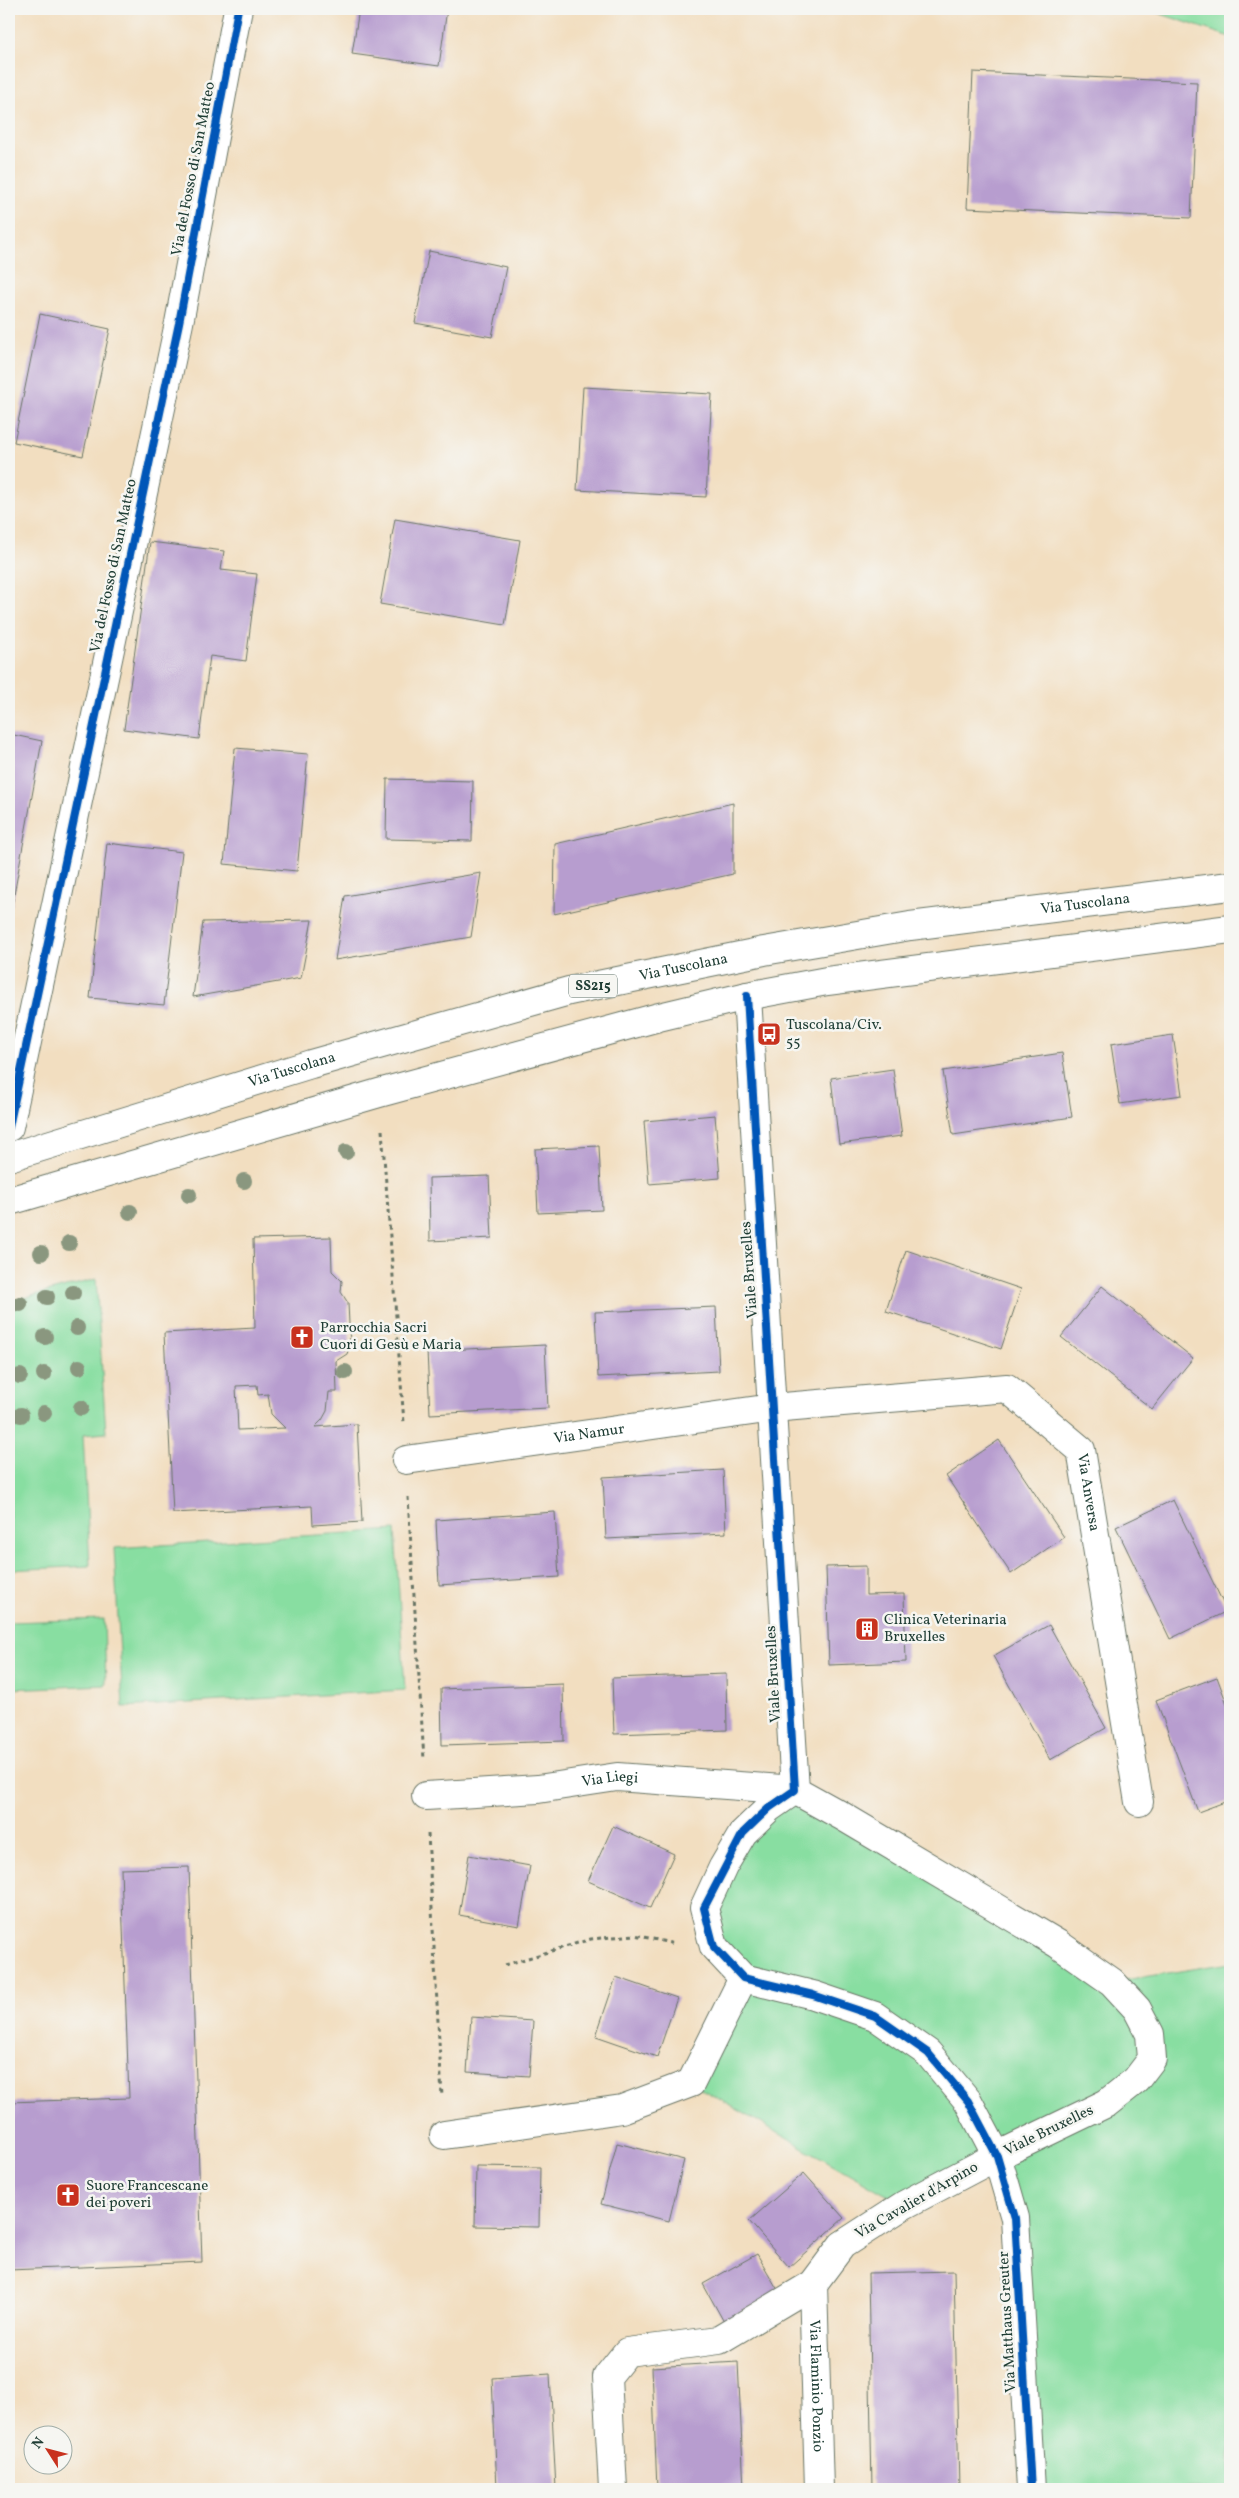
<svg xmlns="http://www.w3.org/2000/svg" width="1239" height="2498" viewBox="0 0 1239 2498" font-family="Vollkorn,serif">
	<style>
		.green { fill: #88dea1; stroke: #548e6a }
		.building { fill: #b79dcf; fill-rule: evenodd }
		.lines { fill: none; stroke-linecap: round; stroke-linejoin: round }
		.minor-casing { stroke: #697565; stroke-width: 30 }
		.major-casing { stroke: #697565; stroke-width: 30 }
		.path { stroke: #697565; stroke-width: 3; stroke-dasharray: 4 4; stroke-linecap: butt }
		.minor { stroke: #fff; stroke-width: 28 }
		.major { stroke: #fff; stroke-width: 28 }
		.cycleway-casing { stroke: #f6f6f2; stroke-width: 11 }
		.cycleway { stroke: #0057b8; stroke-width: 8 }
		.tree { fill: #8a977f }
		.labels { text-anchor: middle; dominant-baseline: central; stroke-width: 5; stroke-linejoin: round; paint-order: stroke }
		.shield { fill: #f6f6f2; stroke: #60746d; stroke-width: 1 }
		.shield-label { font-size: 14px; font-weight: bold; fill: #1f3d34 }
		.street-label { font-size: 15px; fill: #1f3d34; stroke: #f6f6f2 }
		.poi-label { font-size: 15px; fill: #1f3d34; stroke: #f6f6f2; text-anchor: start }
	</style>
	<rect width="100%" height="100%" fill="#f6f6f2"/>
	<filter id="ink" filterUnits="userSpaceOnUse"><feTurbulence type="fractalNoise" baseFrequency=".02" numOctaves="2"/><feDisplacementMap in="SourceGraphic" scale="10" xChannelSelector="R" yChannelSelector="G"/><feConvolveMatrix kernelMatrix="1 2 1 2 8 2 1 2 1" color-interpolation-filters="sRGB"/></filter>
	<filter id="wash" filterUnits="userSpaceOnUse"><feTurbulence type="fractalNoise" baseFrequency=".0096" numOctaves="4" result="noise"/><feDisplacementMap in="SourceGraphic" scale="20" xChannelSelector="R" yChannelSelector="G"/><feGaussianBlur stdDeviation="1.12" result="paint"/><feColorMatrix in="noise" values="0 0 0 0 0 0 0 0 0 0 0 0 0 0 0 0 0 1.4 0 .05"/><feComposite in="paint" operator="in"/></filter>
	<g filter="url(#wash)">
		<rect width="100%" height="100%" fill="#f2dec0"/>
		<g class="green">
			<path d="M1146,9H1230V37Z"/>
			<path d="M96,1279L106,1433L83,1435L90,1566L9,1570V1302Z"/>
			<path d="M395,1530L405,1690L123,1707L114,1548Z"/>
			<path d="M104,1619L106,1685L9,1689V1622Z"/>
			<path d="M795,1790L1112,1982L1230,1963V2489H1031L997,2156L904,2205L691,2083L743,1978L704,1908L743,1833Z"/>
		</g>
		<g id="blocks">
			<g class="building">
				<path d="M359,9H447L439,66L352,54Z"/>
				<path d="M973,72L1197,82L1191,218L967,208Z"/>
				<path d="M429,251L506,267L492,337L415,323Z"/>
				<path d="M40,314L110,329L83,456L14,442Z"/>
				<path d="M583,387L712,394L706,497L577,490Z"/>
				<path d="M395,519L520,540L505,625L380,604Z"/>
				<path d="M150,542L224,551L221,570L257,574L246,661L210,656L199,739L124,729Z"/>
				<path d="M9,734L42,741L12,906H9Z"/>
				<path d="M235,748L308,754L297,871L224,864Z"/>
				<path d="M387,779L473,781L472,841L386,839Z"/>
				<path d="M733,803V874L554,914L555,844Z"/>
				<path d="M107,843L182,852L164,1005L90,998Z"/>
				<path d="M481,873L471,937L335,960L345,896Z"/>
				<path d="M312,920L301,978L193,997L203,922Z"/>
				<path d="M1173,1035L1182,1095L1120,1104L1111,1044Z"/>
				<path d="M1062,1053L1072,1117L953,1135L943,1071Z"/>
				<path d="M893,1069L902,1136L839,1144L831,1078Z"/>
				<path d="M715,1115L720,1178L649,1184L644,1121Z"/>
				<path d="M599,1146L602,1210L538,1213L535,1149Z"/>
				<path d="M489,1176L492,1238L430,1241L429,1178Z"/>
				<path d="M331,1237L332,1271L342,1281L341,1292L348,1303L350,1345L347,1354L336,1361L337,1392H329L327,1411L322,1420L315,1427L357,1424L362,1522L313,1525L312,1506L173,1513L164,1333L255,1328L253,1239ZM257,1385L258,1395L268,1394L271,1414L285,1428L238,1430L236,1386Z"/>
				<path d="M906,1250L1021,1289L1001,1349L886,1311Z"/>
				<path d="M1102,1286L1193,1358L1152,1409L1061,1337Z"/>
				<path d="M716,1307L719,1371L598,1377L595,1312Z"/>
				<path d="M545,1345L548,1408L430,1414L427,1351Z"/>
				<path d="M999,1440L1064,1537L1011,1574L946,1476Z"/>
				<path d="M723,1470L726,1533L606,1539L603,1477Z"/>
				<path d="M1173,1500L1227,1611L1170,1639L1116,1527Z"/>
				<path d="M555,1512L559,1577L439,1585L436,1520Z"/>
				<path d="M866,1566V1595L904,1594L906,1662L829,1665L826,1567Z"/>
				<path d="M1049,1625L1106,1728L1050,1760L993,1656Z"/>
				<path d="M726,1674L727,1730L614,1734L612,1678Z"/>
				<path d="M1217,1677L1230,1712V1800L1198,1812L1156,1700Z"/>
				<path d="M563,1684L564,1741L442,1745L441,1689Z"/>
				<path d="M613,1826L674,1854L650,1908L588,1881Z"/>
				<path d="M469,1855L530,1866L519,1926L459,1915Z"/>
				<path d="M189,1867L202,2262L9,2270V2102L129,2098L121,1869Z"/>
				<path d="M616,1977L677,1998L657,2057L596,2036Z"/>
				<path d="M471,2017L533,2021L529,2076L467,2072Z"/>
				<path d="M617,2143L684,2160L669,2221L601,2204Z"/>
				<path d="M476,2166L540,2167L539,2227L475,2226Z"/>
				<path d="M804,2173L844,2218L789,2267L749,2221Z"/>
				<path d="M757,2254L779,2292L724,2322L703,2284Z"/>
				<path d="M954,2271L959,2489H872L868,2273Z"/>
				<path d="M738,2362L744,2489H657L652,2367Z"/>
				<path d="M550,2374L556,2489H497L492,2378Z"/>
			</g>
		</g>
	</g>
	<g filter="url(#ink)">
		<use href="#blocks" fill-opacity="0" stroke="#697565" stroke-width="1"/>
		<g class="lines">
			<g class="minor-casing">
				<g id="minor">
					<path d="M747,996L795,1790"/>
					<path d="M9,1127L179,323L238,9"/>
					<path id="s1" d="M406,1460L772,1408L1007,1388L1081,1450L1139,1802"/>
					<path d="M795,1790L769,1808L743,1833L723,1867L704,1908L714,1947L743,1978L813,1995L875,2016L928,2053L968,2101L997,2156L1015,2218L1031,2489"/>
					<path id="s2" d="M426,1796L538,1789L617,1777L795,1790L842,1816L1058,1944L1112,1982L1137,2009L1150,2034L1152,2059L1136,2080L1107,2103L997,2156L904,2205L842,2245L813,2284L719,2340L627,2352L607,2377L613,2489"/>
					<path d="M444,2135L622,2109L691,2083L743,1978"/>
					<path id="s3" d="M813,2284L819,2489"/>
				</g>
			</g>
			<g class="major-casing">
				<g id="major">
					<path id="s4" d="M9,1157L311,1064L569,991L764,951L910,926L1230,886"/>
					<path d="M9,1201L379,1093L659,1017L747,996L827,981L1230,929"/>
				</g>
			</g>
			<g class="path">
				<path d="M382,1130L404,1423"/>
				<path d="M408,1497L424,1760"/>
				<path d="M428,1834L442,2097"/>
				<path d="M505,1965L591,1939L635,1935L675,1944"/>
			</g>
			<use href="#minor" class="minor"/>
			<use href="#major" class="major"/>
			<g class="cycleway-casing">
				<g id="cycleway">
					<path d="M747,996L795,1790L769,1808L743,1833L704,1908L714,1947L743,1978L813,1995L875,2016L928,2053L968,2101L997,2156L1015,2218L1031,2489"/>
					<path d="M9,1127L179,323L238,9"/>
				</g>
			</g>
			<use href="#cycleway" class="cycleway"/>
		</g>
		<g class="tree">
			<circle cx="346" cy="1152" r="8"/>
			<circle cx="244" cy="1181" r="8"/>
			<circle cx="189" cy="1195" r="8"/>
			<circle cx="130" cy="1212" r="8"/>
			<circle cx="69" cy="1243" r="8"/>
			<circle cx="41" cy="1253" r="8"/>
			<circle cx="73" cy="1293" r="8"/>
			<circle cx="47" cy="1297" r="8"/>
			<circle cx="20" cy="1304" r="8"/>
			<circle cx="77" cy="1328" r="8"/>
			<circle cx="45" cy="1337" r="8"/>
			<circle cx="79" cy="1367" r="8"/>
			<circle cx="345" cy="1372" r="8"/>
			<circle cx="44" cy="1374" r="8"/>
			<circle cx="20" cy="1376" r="8"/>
			<circle cx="81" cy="1408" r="8"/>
			<circle cx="44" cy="1413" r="8"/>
			<circle cx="21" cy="1415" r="8"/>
		</g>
	</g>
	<defs>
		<g id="bus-square" transform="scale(1.25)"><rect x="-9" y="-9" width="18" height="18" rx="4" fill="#c8321e" stroke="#f6f6f2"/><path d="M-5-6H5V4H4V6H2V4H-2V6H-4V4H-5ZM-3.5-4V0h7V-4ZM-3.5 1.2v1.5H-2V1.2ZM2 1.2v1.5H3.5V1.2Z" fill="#fff"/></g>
		<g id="church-square" transform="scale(1.25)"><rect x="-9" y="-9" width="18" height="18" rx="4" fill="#c8321e" stroke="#f6f6f2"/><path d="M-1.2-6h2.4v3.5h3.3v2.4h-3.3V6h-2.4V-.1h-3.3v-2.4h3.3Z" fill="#fff"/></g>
		<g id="building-square" transform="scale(1.25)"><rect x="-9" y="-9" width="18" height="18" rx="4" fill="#c8321e" stroke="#f6f6f2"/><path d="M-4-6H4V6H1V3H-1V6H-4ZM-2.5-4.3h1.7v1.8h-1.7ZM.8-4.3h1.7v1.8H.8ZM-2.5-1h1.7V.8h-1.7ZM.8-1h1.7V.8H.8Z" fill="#fff"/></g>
	</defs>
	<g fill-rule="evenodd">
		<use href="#bus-square" x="769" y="1034"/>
		<use href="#church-square" x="302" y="1337"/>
		<use href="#building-square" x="867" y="1629"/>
		<use href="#church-square" x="68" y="2195"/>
	</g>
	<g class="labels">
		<rect class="shield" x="569" y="974.5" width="48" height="23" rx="4"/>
		<g class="shield-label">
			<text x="593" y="986">SS215</text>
		</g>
		<g class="street-label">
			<text transform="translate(194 169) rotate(-79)">Via del Fosso di San Matteo</text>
			<text transform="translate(114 566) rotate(-78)">Via del Fosso di San Matteo</text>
			<text stroke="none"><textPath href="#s4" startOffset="1108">Via Tuscolana</textPath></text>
			<text stroke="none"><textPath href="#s4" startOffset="701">Via Tuscolana</textPath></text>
			<text stroke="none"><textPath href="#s4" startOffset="296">Via Tuscolana</textPath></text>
			<text transform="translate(750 1270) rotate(-94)">Viale Bruxelles</text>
			<text stroke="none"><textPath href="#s1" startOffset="185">Via Namur</textPath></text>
			<text stroke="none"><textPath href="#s1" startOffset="745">Via Anversa</textPath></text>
			<text transform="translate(774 1674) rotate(-93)">Viale Bruxelles</text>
			<text stroke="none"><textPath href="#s2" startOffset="185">Via Liegi</textPath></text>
			<text transform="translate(1049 2131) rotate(-26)">Viale Bruxelles</text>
			<text transform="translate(917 2201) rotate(-30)">Via Cavalier d'Arpino</text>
			<text transform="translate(1008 2322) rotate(-93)">Via Matthaus Greuter</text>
			<text stroke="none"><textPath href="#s3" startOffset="102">Via Flaminio Ponzio</textPath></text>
		</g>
		<g class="poi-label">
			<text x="786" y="1025">Tuscolana/Civ.<tspan x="786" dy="17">55</tspan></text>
			<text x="320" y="1328">Parrocchia Sacri<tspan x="320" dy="17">Cuori di Gesù e Maria</tspan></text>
			<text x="884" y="1620">Clinica Veterinaria<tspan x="884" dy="17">Bruxelles</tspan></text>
			<text x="86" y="2186">Suore Francescane<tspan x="86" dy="17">dei poveri</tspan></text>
		</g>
	</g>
	<rect width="1239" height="2498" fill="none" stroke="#f6f6f2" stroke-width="30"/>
	<g transform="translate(48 2450) rotate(306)"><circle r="24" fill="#f6f6f2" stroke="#a0aca6"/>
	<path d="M0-4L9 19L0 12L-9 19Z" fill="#c8321e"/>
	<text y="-8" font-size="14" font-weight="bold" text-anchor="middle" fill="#1f3d34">N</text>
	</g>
</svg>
